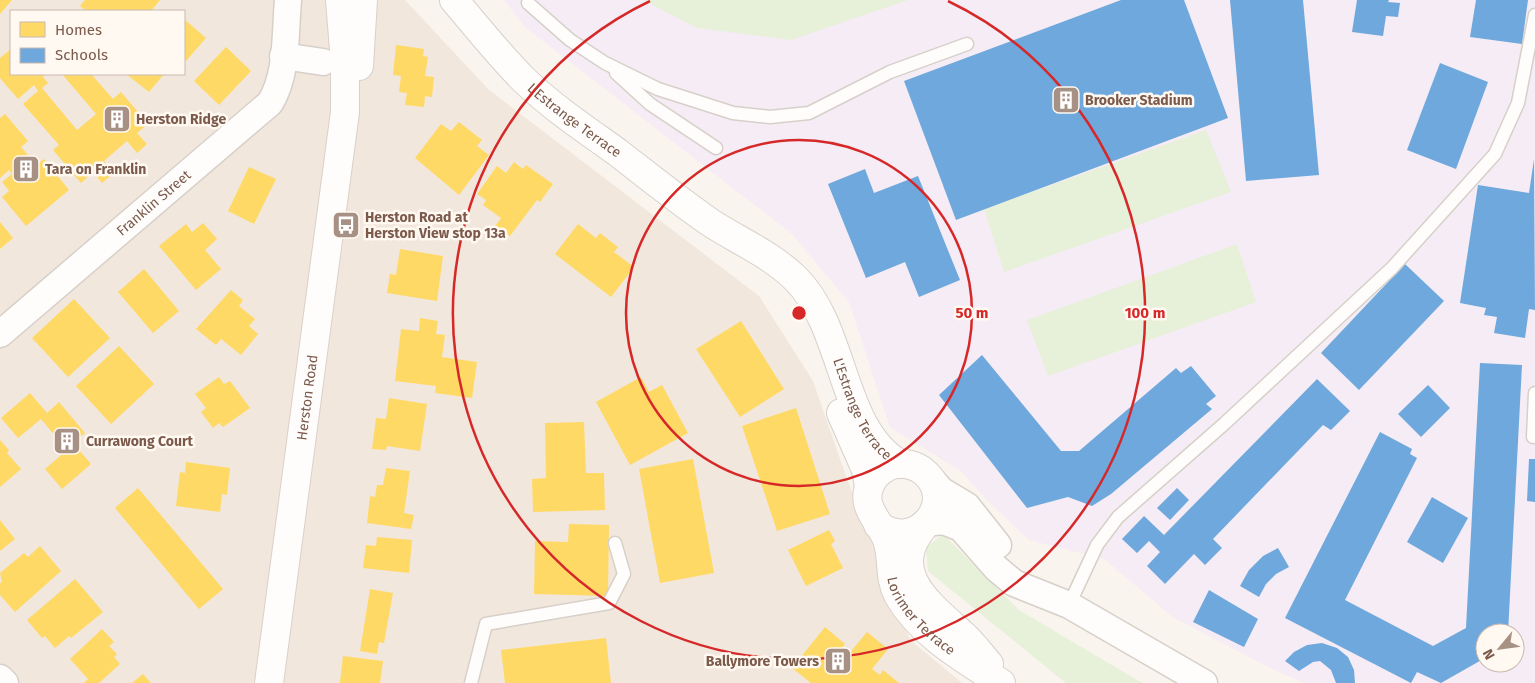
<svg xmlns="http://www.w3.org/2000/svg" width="1535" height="683" viewBox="0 0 1535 683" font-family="'Fira Sans',sans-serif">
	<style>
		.residential { fill: #f2e7dc; fill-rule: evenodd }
		.education { fill: #f5ecf5; fill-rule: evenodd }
		.green { fill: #e7f0d9 }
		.homes { fill: #ffd966 }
		.schools { fill: #6fa8dc }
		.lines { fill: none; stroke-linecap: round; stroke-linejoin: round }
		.service-casing { stroke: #d7d0c9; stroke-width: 15 }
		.minor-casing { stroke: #d7d0c9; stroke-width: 29 }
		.tertiary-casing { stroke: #d7d0c9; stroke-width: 30 }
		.secondary-casing { stroke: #d9d0ca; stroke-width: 30 }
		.service { stroke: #fefdfc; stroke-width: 12 }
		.minor { stroke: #fefdfc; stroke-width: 26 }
		.tertiary { stroke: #fefdfc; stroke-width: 28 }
		.secondary { stroke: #fefdfc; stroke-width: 28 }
		.ring { fill: none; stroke: #d62828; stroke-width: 2.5 }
		.labels { text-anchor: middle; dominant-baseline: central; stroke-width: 5; stroke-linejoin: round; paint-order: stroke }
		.poi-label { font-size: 14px; font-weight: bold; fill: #7b5a4b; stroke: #fff9f2; text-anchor: start }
		.street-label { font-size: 14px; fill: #7b5a4b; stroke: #fff9f2 }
		.centre { fill: #d62828; stroke: #fff9f2; stroke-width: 2.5 }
		.ring-label { font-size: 15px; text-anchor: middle; font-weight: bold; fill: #d62828; stroke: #fff9f2; stroke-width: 5; stroke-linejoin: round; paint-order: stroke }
	</style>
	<rect width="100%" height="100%" fill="#f9f4ee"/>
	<path class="residential" d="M0,0H405L489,90L759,296L813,381L847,479L910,640L962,683H0ZM11,11H184V74H11Z"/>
	<path class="education" d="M504,0H1535V683H1304L1270,668L1173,617L1104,559L1029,540L986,499L962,472L890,427L849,302L792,234L525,27ZM1485,633H1515V663H1485Z"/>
	<g class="green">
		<path d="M643,0H908L791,40L697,28Z"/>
		<path d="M1206,130L1231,192L1004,272L984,209Z"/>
		<path d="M1237,244L1256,302L1048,376L1027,320Z"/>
		<path d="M943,534L1019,610L1142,683H1066L928,571L926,548Z"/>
	</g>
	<g class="homes">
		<path d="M0,0H12L0,14Z"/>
		<path d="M85,0H160L151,11H86L80,6Z"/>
		<path d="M184,19L206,38L186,61L184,58Z"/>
		<path d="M396,45L424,49L423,56L428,57L425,76L434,77L432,97L425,96L424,107L405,105L407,93L399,92L401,76L393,75Z"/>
		<path d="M226,47L251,71L219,105L194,81Z"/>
		<path d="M11,49V74H46L43,77L48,83L42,88L77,130L96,114L62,74H91L113,99L121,92L148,124L137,133L147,144L137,153L127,141L104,161L114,173L102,183L93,172L81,183L53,150L59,145L23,104L38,91L34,85L18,99L0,78V58Z"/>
		<path d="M126,74H164L149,92Z"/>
		<path d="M5,114L28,141L21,147L28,155L18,163L22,167L30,160L35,166L44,159L69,190L26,226L2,197L9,191L2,182L12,174L9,170L0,178V118Z"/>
		<path d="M459,122L482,140L477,146L489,155L459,195L415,158L441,124L451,131Z"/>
		<path d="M514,162L523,169L526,165L553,184L540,202L537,200L510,236L495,226L501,218L483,205L486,200L477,194L497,166L506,173Z"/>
		<path d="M249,167L276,179L254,224L228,211Z"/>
		<path d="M0,222L13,238L0,249Z"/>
		<path d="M203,223L217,239L205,250L221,269L196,290L159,246L186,224L192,232Z"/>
		<path d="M578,224L596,238L600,233L618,247L614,252L634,267L611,297L555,254Z"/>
		<path d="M400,249L443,256L437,301L387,293L390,274L396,275Z"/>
		<path d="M144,269L179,311L153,333L118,292Z"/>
		<path d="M231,290L243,300L239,306L255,319L249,326L258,334L241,355L221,339L216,345L196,329Z"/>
		<path d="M74,299L110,338L68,377L32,338Z"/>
		<path d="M420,318L438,321L436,334L445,335L442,357L477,362L472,398L435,393L436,386L395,381L401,329L419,331Z"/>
		<path d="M741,321L784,389L740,417L696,349Z"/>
		<path d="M119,346L154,384L111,424L76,386Z"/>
		<path d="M219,377L224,384L230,381L250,408L223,427L219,423L213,428L201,412L206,408L195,394Z"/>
		<path d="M641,377L649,392L662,385L688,433L630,465L596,402Z"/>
		<path d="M30,393L47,413L59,402L85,433L73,443L91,464L62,489L45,469L67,450L41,419L18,438L1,418Z"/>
		<path d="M389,398L427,404L420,451L387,446L386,450L372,449L376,418L386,419Z"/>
		<path d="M796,408L830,514L777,531L742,426Z"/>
		<path d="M584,422L586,473H604L605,510L533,512L532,479L546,478L545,423Z"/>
		<path d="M0,440L9,450L7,453L21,469L0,487Z"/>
		<path d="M693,459L714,573L660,583L639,469Z"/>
		<path d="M186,462L230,468L227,495L222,494L220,512L176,506L180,472L185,473Z"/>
		<path d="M386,468L410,471L404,513L414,515L411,529L367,523L370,496L375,497L377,485H383Z"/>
		<path d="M138,488L223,589L199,609L115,508Z"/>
		<path d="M0,520L15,539L0,551Z"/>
		<path d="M569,524L609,525L608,596L534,594L535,541L568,542Z"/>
		<path d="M829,530L835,541L831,544L843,568L806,586L788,550Z"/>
		<path d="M377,537L412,540L409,573L363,568L366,545L376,546Z"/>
		<path d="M40,546L61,571L15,612L0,595V583L2,582L0,573L24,553L28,557Z"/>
		<path d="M75,579L103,612L71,638L69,636L55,648L45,636L42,638L27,620Z"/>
		<path d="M370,589L393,593L384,643L379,642L377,654L360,651Z"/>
		<path d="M825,627L845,644L841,649L848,655L867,632L888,649L872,669L880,675L883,670L899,683H811L792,668Z"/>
		<path d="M102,629L114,642L109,646L117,654L114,657L120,664L99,683H84L88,679L70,659Z"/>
		<path d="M606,638L611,683H505L501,650Z"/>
		<path d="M343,656L383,661L380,683H340Z"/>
		<path d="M143,674L151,683H132Z"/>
	</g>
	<g class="schools">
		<path d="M1121,0H1184L1228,118L956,220L904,81Z"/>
		<path d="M1230,0H1303L1319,175L1246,181Z"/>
		<path d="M1357,0H1389L1388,2L1400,3L1398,17L1386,16L1383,36L1352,32Z"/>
		<path d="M1476,0H1528L1522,44L1470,37Z"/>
		<path d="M1440,63L1488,82L1456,169L1407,150Z"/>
		<path d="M1534,159L1535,310L1529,309L1525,338L1494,333L1497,317L1484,315L1486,308L1460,303L1478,185L1529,193Z"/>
		<path d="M865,169L874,193L918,176L960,280L919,297L905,262L866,278L828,184Z"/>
		<path d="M1405,264L1444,301L1359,390L1321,353Z"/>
		<path d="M982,355L1061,451H1079L1176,368L1181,373L1191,366L1216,396L1206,404L1212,409L1111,494L1092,506L1068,497L1027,508L939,395Z"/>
		<path d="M1480,363L1522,365L1508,633H1485V658L1441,683L1417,672L1411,683L1285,618L1380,432L1412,449L1410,454L1417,458L1345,600L1433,646L1466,628Z"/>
		<path d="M1317,379L1350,411L1331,430L1323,425L1213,539L1222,548L1205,565L1194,554L1165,584L1147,566L1160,552L1149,541L1137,553L1122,539L1144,516L1164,535Z"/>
		<path d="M1428,385L1450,408L1421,437L1398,414Z"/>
		<path d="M1529,459H1535V502L1527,501Z"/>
		<path d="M1177,488L1189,500L1170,520L1157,508Z"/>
		<path d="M1432,497L1468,518L1443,563L1407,542Z"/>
		<path d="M1278,548L1289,567L1276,574L1266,584L1259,597L1240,586L1249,570L1263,556Z"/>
		<path d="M1209,590L1258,619L1244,647L1193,622Z"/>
		<path d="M1322,643L1337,648L1348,657L1354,670L1355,683H1336L1331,670L1320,661L1313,662L1299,671L1285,661L1294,652L1307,645Z"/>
	</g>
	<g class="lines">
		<g class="service-casing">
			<g id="service">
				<path d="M528,3L570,40L605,63L658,89L733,113L770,117L809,113L890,72L967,44"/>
				<path d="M616,73L650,104L716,148"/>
				<path d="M1533,437L1535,393"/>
				<path d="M1069,605L1097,545L1118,517L1224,424L1392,268L1495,154L1518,103L1535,15"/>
				<path d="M471,683L486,624L609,603L624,574L615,543"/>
			</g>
		</g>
		<g class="minor-casing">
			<g id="minor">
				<path d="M283,56L323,62"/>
				<path id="s1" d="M0,334L270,103C288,74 285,32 288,0"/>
				<path d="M930,478L942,491L967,506L998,545"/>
				<path d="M926,523L943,521L961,528L996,568L1014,583L1069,605L1204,683"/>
				<path d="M0,678L5,683"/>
			</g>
		</g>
		<g class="tertiary-casing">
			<g id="tertiary">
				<path id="s2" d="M454,0C477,27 499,55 524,80C552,107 585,129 617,152C648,176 679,201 711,223C739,241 772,255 796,279C846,329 840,430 900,464"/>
				<path d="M841,413L866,470L869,486"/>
				<path id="s3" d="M878,525C916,554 959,501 924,472C916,465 903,462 892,465C884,468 876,474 872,481C857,507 882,521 888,543C893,561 889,578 898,595C920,634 964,659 1001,683"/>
				<path d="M924,526C886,572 928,603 961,633C972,642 980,654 989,664"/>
			</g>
		</g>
		<g class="secondary-casing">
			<g id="secondary">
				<path d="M359,66L363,0"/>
				<path id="s4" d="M269,683L345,112V62L340,0"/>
			</g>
		</g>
		<use href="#service" class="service"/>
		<use href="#minor" class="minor"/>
		<use href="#tertiary" class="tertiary"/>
		<use href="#secondary" class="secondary"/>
	</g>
	<g class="ring">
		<circle cx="799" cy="313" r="173"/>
		<path d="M948 1A346 346 0 1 1 650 1"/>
	</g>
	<defs>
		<g id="building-square" transform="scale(1.4375)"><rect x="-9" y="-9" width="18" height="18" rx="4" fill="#a79084" stroke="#fff9f2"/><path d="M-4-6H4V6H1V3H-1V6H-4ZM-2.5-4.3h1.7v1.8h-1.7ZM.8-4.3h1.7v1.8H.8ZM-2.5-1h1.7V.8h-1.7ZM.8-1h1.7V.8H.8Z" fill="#fff"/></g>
		<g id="bus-square" transform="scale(1.4375)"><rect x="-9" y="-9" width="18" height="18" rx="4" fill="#a79084" stroke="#fff9f2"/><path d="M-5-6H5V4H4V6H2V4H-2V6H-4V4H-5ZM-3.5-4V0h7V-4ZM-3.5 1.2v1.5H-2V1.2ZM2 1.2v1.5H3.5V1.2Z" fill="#fff"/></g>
	</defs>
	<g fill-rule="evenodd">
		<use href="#building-square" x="1066" y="100"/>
		<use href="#building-square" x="117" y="119"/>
		<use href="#building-square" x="26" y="169"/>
		<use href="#bus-square" x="346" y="225"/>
		<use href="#building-square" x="67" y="441"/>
		<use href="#building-square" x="838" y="661"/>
	</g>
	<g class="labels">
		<g class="poi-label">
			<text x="1085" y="100">Brooker Stadium</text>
			<text x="136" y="119">Herston Ridge</text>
			<text x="45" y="169">Tara on Franklin</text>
			<text x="365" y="217">Herston Road at<tspan x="365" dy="16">Herston View stop 13a</tspan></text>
			<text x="86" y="441">Currawong Court</text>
			<text x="819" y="661" text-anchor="end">Ballymore Towers</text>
		</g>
		<g class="street-label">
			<text stroke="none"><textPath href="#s2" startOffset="171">L'Estrange Terrace</textPath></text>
			<text stroke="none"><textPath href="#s1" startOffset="202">Franklin Street</textPath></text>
			<text stroke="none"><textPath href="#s4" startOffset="288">Herston Road</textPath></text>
			<text stroke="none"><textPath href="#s2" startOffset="591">L'Estrange Terrace</textPath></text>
			<text stroke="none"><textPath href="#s3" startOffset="322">Lorimer Terrace</textPath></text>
		</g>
	</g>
	<circle cx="799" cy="313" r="8" class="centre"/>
	<g class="ring-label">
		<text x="972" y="318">50 m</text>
		<text x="1145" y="318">100 m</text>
	</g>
	<rect x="10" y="10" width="175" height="65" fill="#fff9f2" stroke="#cab9af"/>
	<rect x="20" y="22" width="25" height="15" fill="#ffd966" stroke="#cab9af"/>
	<text x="55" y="35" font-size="15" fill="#7b5a4b">Homes</text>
	<rect x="20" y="48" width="25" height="15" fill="#6fa8dc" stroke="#cab9af"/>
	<text x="55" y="60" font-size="15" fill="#7b5a4b">Schools</text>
	<g transform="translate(1500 648) rotate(241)"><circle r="24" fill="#fff9f2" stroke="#cab9af"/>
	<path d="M0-4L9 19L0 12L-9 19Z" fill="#a79084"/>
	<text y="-8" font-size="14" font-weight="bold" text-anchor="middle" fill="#7b5a4b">N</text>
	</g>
</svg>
